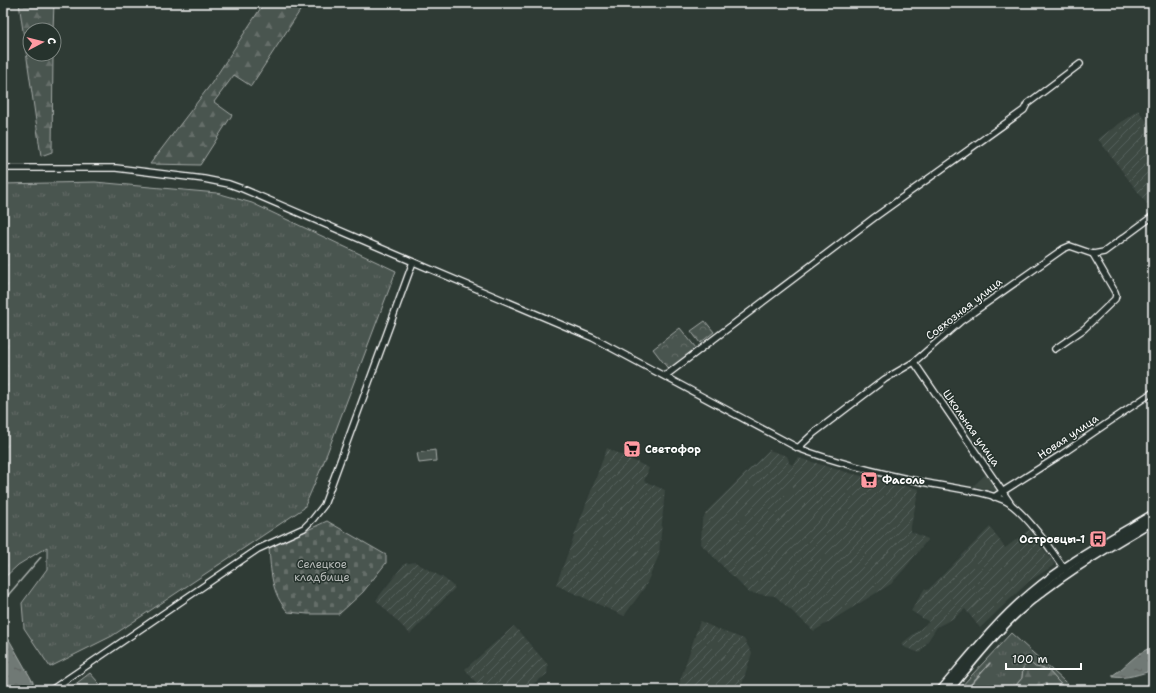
<svg xmlns="http://www.w3.org/2000/svg" width="1156" height="693" viewBox="0 0 1156 693" font-family="'Shantell Sans',sans-serif">
	<style>
		.built { fill: #3c4842 }
		.industrial { fill: url(#industrial-furrows) }
		.grass { fill: url(#grass-tufts); stroke: #a4aaa7 }
		.forest { fill: url(#forest-firs); stroke: #a4aaa7 }
		.cemetery { fill: url(#cemetery-stones); stroke: #a4aaa7 }
		.park { fill: url(#park-crowns); stroke: #a4aaa7 }
		.garden { fill: #4a544f; stroke: #a4aaa7 }
		.water { fill: url(#water-ripples); stroke: #a9afac }
		.lines { fill: none; stroke-linecap: round; stroke-linejoin: round }
		.stream { stroke: #a9afac; stroke-width: 1.5 }
		.minor-casing { stroke: #fff; stroke-width: 8 }
		.major-casing { stroke: #fff; stroke-width: 10 }
		.minor { stroke: #26332d; stroke-width: 5.5 }
		.major { stroke: #26332d; stroke-width: 7 }
		.labels { text-anchor: middle; dominant-baseline: central; stroke-width: 3; stroke-linejoin: round; paint-order: stroke }
		.street-label { font-size: 11px; fill: #fff; stroke: #26332d }
		.poi-label { font-size: 11px; font-weight: bold; fill: #fff; stroke: #26332d; text-anchor: start }
		.park-label { font-size: 11px; fill: #b7bbb9; stroke: #26332d }
	</style>
	<defs>
		<pattern id="industrial-furrows" width="10" height="10" patternUnits="userSpaceOnUse"><rect width="10" height="10" fill="#3c4842"/><path d="M-1 1l2-2M0 10L10 0M9 11l2-2" fill="none" stroke="#59635e"/></pattern>
		<pattern id="grass-tufts" width="24" height="20" patternUnits="userSpaceOnUse"><rect width="24" height="20" fill="#4a544f"/><path d="M3 7l-1-3M5 7V3M7 7l1-3M15 17l-1-3M17 17v-4M19 17l1-3" fill="none" stroke="#656e69"/></pattern>
		<pattern id="forest-firs" width="22" height="20" patternUnits="userSpaceOnUse"><rect width="22" height="20" fill="#4a544f"/><path d="M5 1l3.5 6h-7zM16 11l3.5 6h-7z" fill="#656e69"/></pattern>
		<pattern id="cemetery-stones" width="16" height="16" patternUnits="userSpaceOnUse"><rect width="16" height="16" fill="#4a544f"/><path d="M2 7V4a2 2 0 0 1 4 0v3zM10 15v-3a2 2 0 0 1 4 0v3z" fill="#656e69"/></pattern>
		<pattern id="park-crowns" width="20" height="18" patternUnits="userSpaceOnUse"><rect width="20" height="18" fill="#4a544f"/><path d="M2 6a3 3 0 1 1 6 0M12 15a3 3 0 1 1 6 0" fill="none" stroke="#656e69"/></pattern>
		<pattern id="water-ripples" width="26" height="14" patternUnits="userSpaceOnUse"><rect width="26" height="14" fill="#707975"/><path d="M2 4q2-2 4 0t4 0M15 11q2-2 4 0t4 0" fill="none" stroke="#5e6260"/></pattern>
	</defs>
	<rect width="100%" height="100%" fill="#2f3b35"/>
	<filter id="ink" filterUnits="userSpaceOnUse"><feTurbulence type="fractalNoise" baseFrequency=".025" numOctaves="2"/><feDisplacementMap in="SourceGraphic" scale="8" xChannelSelector="R" yChannelSelector="G"/><feConvolveMatrix kernelMatrix="1 2 1 2 8 2 1 2 1" color-interpolation-filters="sRGB"/></filter>
	<g filter="url(#ink)">
		<path class="built" d="M987,473L1001,490L999,492L973,486Z"/>
		<g class="industrial">
			<path d="M1138,110L1153,129V212L1098,139Z"/>
			<path d="M607,448L649,468L644,481L665,490L659,555L645,587L624,616L556,585Z"/>
			<path d="M769,450L787,456L789,461L788,462L792,465L799,458L849,473L919,489L910,531L928,539L906,567L891,584L814,631L775,596L749,593L701,544L702,520L708,510Z"/>
			<path d="M990,527L1005,548L1029,530L1054,563L1053,566L1029,581L980,628L965,609L954,618L937,627L920,653L906,648L901,644L929,622L911,611L925,588L928,590Z"/>
			<path d="M415,562L445,579L455,588L410,634L376,600L404,564Z"/>
			<path d="M700,621L719,630L744,639L752,653L740,690H677Z"/>
			<path d="M514,626L548,665L547,674L525,690H482L465,669Z"/>
		</g>
		<g class="grass">
			<path d="M95,182L217,193L252,203L396,271L323,464L304,508L112,636L50,667L24,628L22,603L47,569V547L18,565L3,579V184Z"/>
			<path d="M1011,633L1074,690H1066L1047,669L1023,668L1022,678L1012,690H958Z"/>
			<path d="M90,673L105,690L69,689Z"/>
		</g>
		<g class="forest">
			<path d="M19,3H54L53,30H30V54H53L52,152L41,156Z"/>
			<path d="M264,3H305L251,86L234,75L214,102L232,115L200,165L150,164L211,84Z"/>
			<path d="M1031,663L1035,667L1047,669L1066,690H1047L1046,683L1041,685L1039,690H1012L1022,678L1023,668L1026,664Z"/>
		</g>
		<path class="cemetery" d="M327,521L386,555V563L363,592L339,614H308L288,612C271,593 271,572 269,548Z"/>
		<g class="park">
			<path d="M705,321L714,332L700,343L691,331Z"/>
			<path d="M680,328L696,348L669,370L653,349Z"/>
		</g>
		<path class="garden" d="M435,450L436,461L419,463L417,453Z"/>
		<g class="water">
			<path d="M3,629L33,682V690H3Z"/>
			<path d="M1153,647V670C1141,674 1126,679 1113,677V675C1127,666 1136,652 1153,647Z"/>
		</g>
		<g class="lines">
			<g class="stream">
				<path d="M3,601L41,557"/>
				<path d="M966,690L990,663"/>
			</g>
			<g class="minor-casing">
				<g id="minor">
					<path d="M3,168H116L204,179L229,184L243,189L397,255L593,338L798,448C839,464 883,474 927,483C947,487 992,492 1009,503C1029,517 1051,550 1065,570"/>
					<path d="M1055,349L1084,329L1115,299L1116,295L1115,292L1093,254"/>
					<path d="M914,362L1011,504"/>
					<path d="M665,376L875,217L1024,110L1027,104L1080,64"/>
					<path d="M798,448L814,433L885,379L914,362L961,321L1063,249L1070,246L1093,254L1104,252L1153,216"/>
					<path d="M994,497L1062,454L1153,392"/>
					<path d="M51,690L258,549L304,528L313,519L324,505L413,262"/>
				</g>
			</g>
			<g class="major-casing">
				<g id="major">
					<path d="M941,690C970,656 998,620 1032,592C1069,561 1112,539 1153,514"/>
					<path d="M949,690C971,664 992,636 1017,613C1058,576 1106,549 1153,521"/>
				</g>
			</g>
			<use href="#minor" class="minor"/>
			<use href="#major" class="major"/>
		</g>
	</g>
	<defs>
		<g id="supermarket-square" transform="scale(0.9)"><rect x="-9" y="-9" width="18" height="18" rx="4" fill="#ff9aa2" stroke="#26332d"/><path d="M-6-5.5h2.5l.6 2H6L4.5 2H-2.5L-4.4-4H-6ZM-1.5 3.2a1.3 1.3 0 1 0 .1 0ZM3 3.2a1.3 1.3 0 1 0 .1 0Z" fill="#111"/></g>
		<g id="bus-square" transform="scale(0.9)"><rect x="-9" y="-9" width="18" height="18" rx="4" fill="#ff9aa2" stroke="#26332d"/><path d="M-5-6H5V4H4V6H2V4H-2V6H-4V4H-5ZM-3.5-4V0h7V-4ZM-3.5 1.2v1.5H-2V1.2ZM2 1.2v1.5H3.5V1.2Z" fill="#111"/></g>
	</defs>
	<g fill-rule="evenodd">
		<use href="#supermarket-square" x="632" y="449"/>
		<use href="#supermarket-square" x="869" y="480"/>
		<use href="#bus-square" x="1098" y="539"/>
	</g>
	<g class="labels">
		<g class="street-label">
			<text transform="translate(964 309) rotate(-38)">Совхозная улица</text>
			<text transform="translate(971 428) rotate(55)">Школьная улица</text>
			<text transform="translate(1068 437) rotate(-34)">Новая улица</text>
		</g>
		<g class="poi-label">
			<text x="645" y="449">Светофор</text>
			<text x="882" y="480">Фасоль</text>
			<text x="1085" y="539" text-anchor="end">Островцы-1</text>
		</g>
		<g class="park-label">
			<text x="322" y="564">Селецкое<tspan x="322" dy="13">кладбище</tspan></text>
		</g>
	</g>
	<rect width="1156" height="693" fill="none" stroke="#26332d" stroke-width="16"/>
	<rect x="8" y="8" width="1140" height="677" fill="none" stroke="#fff" stroke-width="1.5" filter="url(#ink)"/>
	<g transform="translate(42 42) rotate(83)"><circle r="19" fill="#26332d" stroke="#7d8581"/>
	<path d="M0-3L7 15L0 10L-7 15Z" fill="#ff9aa2"/>
	<text y="-6" font-size="11" font-weight="bold" text-anchor="middle" fill="#ffffff">С</text>
	</g>
	<path d="M1006 663v6h75v-6" fill="none" stroke="#ffffff" stroke-width="2"/>
	<text x="1012" y="663" font-size="12" fill="#ffffff" stroke="#26332d" stroke-width="3" paint-order="stroke">100 m</text>
</svg>
